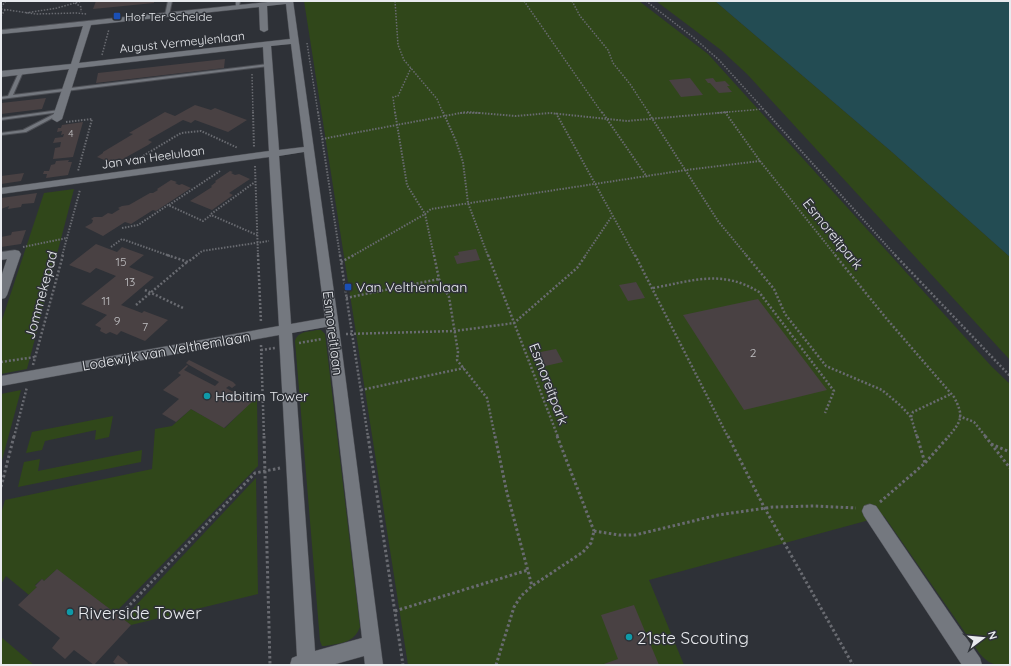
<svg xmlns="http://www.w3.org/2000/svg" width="1011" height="666" viewBox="0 0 1011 666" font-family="Quicksand,sans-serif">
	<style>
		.green { fill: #30471a }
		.water { fill: #234c53 }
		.building { fill: #494143 }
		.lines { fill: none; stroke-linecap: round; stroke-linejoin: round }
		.lane-casing { stroke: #4d4f55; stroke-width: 2 }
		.street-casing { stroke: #4d4f55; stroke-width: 1 }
		.path-far3 { stroke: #696b71; stroke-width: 1.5; stroke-dasharray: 1.5 1.5; stroke-linecap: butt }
		.path-far2 { stroke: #696b71; stroke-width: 2; stroke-dasharray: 1.5 1.5; stroke-linecap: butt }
		.path-far1 { stroke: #696b71; stroke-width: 2.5; stroke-dasharray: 2 2; stroke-linecap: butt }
		.path { stroke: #696b71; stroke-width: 3; stroke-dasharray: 2.5 2.5; stroke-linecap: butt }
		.lane { fill: #74787f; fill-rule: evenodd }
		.street { fill: #74787f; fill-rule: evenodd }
		.transit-dot { fill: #1a4fb4; stroke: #2e3137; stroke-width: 1.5 }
		.culture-dot { fill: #0f9aa8; stroke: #2e3137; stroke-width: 1.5 }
		.labels { text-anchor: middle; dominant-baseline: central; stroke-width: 3; stroke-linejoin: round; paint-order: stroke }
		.far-number-label { font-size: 10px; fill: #c0c0c3 }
		.far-poi-label { font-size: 12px; fill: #e8eaee; stroke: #2e3137; text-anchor: start }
		.far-street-label { font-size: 12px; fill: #e8eaee; stroke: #2e3137 }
		.number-label { font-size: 12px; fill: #c0c0c3 }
		.street-label { font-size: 14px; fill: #e8eaee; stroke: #2e3137 }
		.poi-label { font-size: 14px; fill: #e8eaee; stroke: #2e3137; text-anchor: start }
		.near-poi-label { font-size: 17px; fill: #e8eaee; stroke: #2e3137; text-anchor: start }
	</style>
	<rect width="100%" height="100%" fill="#2e3137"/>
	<g class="green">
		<path d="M304,1H639L708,54L992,367L1010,384V665C995,665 991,666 980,654L884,516L649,580L684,665H408Z"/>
		<path d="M656,1H715L892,152L1010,257V360L747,74L721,50Z"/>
		<path d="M74,189L27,369L1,374V323L44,193Z"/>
		<path d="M317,330H321L325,334L360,627C354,643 341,643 325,646H322L320,641L295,341C298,331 308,332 317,330Z"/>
		<path d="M21,390L1,464V394Z"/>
		<path d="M257,399L258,466L115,613L56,570L44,581L42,579L35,585L37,588L29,595L6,576L1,584V514L5,500L152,469L155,429L172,426L191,409L225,428L253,400Z"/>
		<path d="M113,416L109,437L95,440L96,430L45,441L42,450L26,453L32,432Z"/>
		<path d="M142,450L141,462L18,487L24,462L40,459L38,471Z"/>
		<path d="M256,478L258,594L131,625L123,619Z"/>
		<path d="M1,637L34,665H1Z"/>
	</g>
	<path class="water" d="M715,1H1010V257L892,152Z"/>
	<g class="building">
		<path d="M96,1H154V3L93,9Z"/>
		<path d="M225,59L224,68L96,83L98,73Z"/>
		<path d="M690,78L703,95L681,97L669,80Z"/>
		<path d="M713,78L716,82L725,81L730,86H727L732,92L719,93L710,83H708L705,79Z"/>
		<path d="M46,98L42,109L1,114V103Z"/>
		<path d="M195,105L211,110L215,108L247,120L228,132L195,120L191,123L183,120L148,140L152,142L148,145L114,164L97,157L103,153V152L133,134L129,133L165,112L175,116Z"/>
		<path d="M83,122L73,157L53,159L55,148L60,147L61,142L53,143L55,138L63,137L64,134L61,135L62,131L57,132L58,128H61L62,125Z"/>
		<path d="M69,160L68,162H72L68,175L46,178L47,174H43L44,171H49L51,165L55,164L56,161Z"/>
		<path d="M230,171L233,172L231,173L235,175L239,174L250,179L229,193L233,195L212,210L190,201L212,187L211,186L216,182L215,181Z"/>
		<path d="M24,173L21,181L1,184V176Z"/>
		<path d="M171,180L177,182L175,183L179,185L182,184L191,188L156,211L153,210L131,224L125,222L103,236L85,227L92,223L93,220L91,219L94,217H102L108,213L112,214L120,209L118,208L122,206L129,205L150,193H153L158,190L157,189Z"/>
		<path d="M37,193L34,203L22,204L21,207L8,209L9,206L1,209V198Z"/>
		<path d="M26,230L21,244L1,247V237L11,235L12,232Z"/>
		<path d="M96,244L117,252L122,247L144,255L129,267L154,277L121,305L142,313L144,311L168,320L145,341L121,331L117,335L110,332L106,334L100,331L101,328L95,325L107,315L81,304L116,276L96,268L90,273L69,265Z"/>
		<path d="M476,249L480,260L457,264L454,256L459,255L458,252Z"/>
		<path d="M636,282L645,298L628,301L619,285Z"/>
		<path d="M758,299L827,390L744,410L683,315Z"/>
		<path d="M556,349L563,362L541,367L535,353Z"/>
		<path d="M189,360L233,382L236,385L232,388L229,386L226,388L250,401L252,400L253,401L224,428L191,409L176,422L162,414L179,399L163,390L181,375L178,373L187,365L188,366L184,370L215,386L219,382L189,365L186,363Z"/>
		<path d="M57,569L131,625L94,665L74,650L65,659L52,648L60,638L18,605L37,587L35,586L42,579L44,581Z"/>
		<path d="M634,605L659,665H601L618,659L601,615Z"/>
		<path d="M118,655L128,663L127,665H117L113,662Z"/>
	</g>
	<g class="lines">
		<g class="lane-casing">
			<g id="lane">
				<path d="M168,1H172L169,15L167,16L165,15Z"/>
				<path d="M236,1H240L239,8L236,7Z"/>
				<path d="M268,64L270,65L269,66L1,99V97L8,96L19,72L21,71L23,72L13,95Z"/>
				<path d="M59,110H60V112L1,120V118Z"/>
				<path d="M56,113L60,114L26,132L1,135V133L23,130Z"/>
			</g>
		</g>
		<g class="street-casing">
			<g id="street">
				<path d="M277,1H293L338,321L383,665H365L364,656L332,665H290L292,658L297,656L279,335L1,386V376L279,326L269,157L1,194V188L269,151L263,47L78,68L62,119L57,122L52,119L69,69L1,77V71L71,64L83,26L1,34V30ZM286,4L290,39L79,63L91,25L259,7L260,30L264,32L268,30L267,6ZM291,44L304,147L279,150L271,46ZM304,152L325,318L291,324L279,156ZM326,327L362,638L315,651L292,333Z"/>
				<path d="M15,250L19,251L21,254L7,295L5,298L1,299V277L7,259L1,260V252Z"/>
				<path d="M870,504L876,506L980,658L982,665H962L864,516L862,511L864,506Z"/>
			</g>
		</g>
		<g class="path-far3">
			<path d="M395,1L398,45L404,60L437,99L443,113"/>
			<path d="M524,1L602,113"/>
			<path d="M572,1L580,16L608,50L613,63L630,84L649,113"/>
			<path d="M646,1L694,38L719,60L767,113"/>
			<path d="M75,3L81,7V12"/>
			<path d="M1,7L6,1"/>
			<path d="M1,9L36,14L76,13L87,14"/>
			<path d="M26,13L57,8L82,1"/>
			<path d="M1,16L5,10"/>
			<path d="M307,43L318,113"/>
			<path d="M102,55L109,29"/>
			<path d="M252,74L253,113"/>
			<path d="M395,113L393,97L398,96L411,68"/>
			<path d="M460,113H479"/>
			<path d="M717,113L763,109"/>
		</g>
		<g class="path-far2">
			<path d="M253,112L254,147"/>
			<path d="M318,112L340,256"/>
			<path d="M395,112L407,185L425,214L434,256"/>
			<path d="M443,112L456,141L463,162L468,203L488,256"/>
			<path d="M467,112L516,116L550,113L627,121L728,112"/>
			<path d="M602,112L647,177"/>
			<path d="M648,112L718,221L747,256"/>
			<path d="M725,112L760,161L836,256"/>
			<path d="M766,112L896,256"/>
			<path d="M556,113L635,256"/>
			<path d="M66,122L92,119L78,171"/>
			<path d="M322,139L466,112"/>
			<path d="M133,162L181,133L201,131L238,148"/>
			<path d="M255,166L258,256"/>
			<path d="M169,205L220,171"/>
			<path d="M211,214L255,182"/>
			<path d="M122,228L138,225L168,205L203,221L211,215L257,235"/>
			<path d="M23,247L67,238"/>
			<path d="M111,247L122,239L170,256"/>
			<path d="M62,256L80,190"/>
			<path d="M196,256L202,251L269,241"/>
			<path d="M352,256L425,214L431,209L686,170L760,161"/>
			<path d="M585,256L612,216"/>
		</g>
		<g class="path-far1">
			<path d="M167,255L188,262L197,255"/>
			<path d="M258,255L261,323"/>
			<path d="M340,255L368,437"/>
			<path d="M434,255L439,279L449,297L458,352L457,360L487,398L495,437"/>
			<path d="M488,255L558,437"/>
			<path d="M635,255L728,437"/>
			<path d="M746,255L774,289L785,314L826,366L882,390L901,406L911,417L917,437"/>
			<path d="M835,255L886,318L954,397C964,416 962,421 948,437"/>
			<path d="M895,255L1010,376"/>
			<path d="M341,262L354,255"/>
			<path d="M653,288C692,281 722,269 759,292L834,391L825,413"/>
			<path d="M145,290L183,308"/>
			<path d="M346,298L439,279"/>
			<path d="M136,305L187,262"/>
			<path d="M346,334L455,331L514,323L577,268L586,255"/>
			<path d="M299,343L322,339"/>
			<path d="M261,345L264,437"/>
			<path d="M261,350L275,348"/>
			<path d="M1,362L35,357"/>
			<path d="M33,365L63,255"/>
			<path d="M361,390L464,368"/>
			<path d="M959,416L974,422L986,437"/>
			<path d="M911,417L913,412L951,394"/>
			<path d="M14,437L27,387"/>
		</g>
		<g class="path">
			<path d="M264,436L270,665"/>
			<path d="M368,436L403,665"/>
			<path d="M495,436L507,493L532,586"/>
			<path d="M557,436L594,531"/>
			<path d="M728,436L764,507L853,665"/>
			<path d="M917,436L925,463"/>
			<path d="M985,436L1010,468"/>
			<path d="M991,444L1010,452"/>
			<path d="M1,487L14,436"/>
			<path d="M880,502L925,463L949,436"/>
			<path d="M594,531L619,535H635L718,515L773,507L815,506L856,508"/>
			<path d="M395,611L528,570"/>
			<path d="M123,612L255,473L280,468"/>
			<path d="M496,665L514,607L521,596L532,586L583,552L591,543L594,531"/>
		</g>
		<use href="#lane" class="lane"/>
		<use href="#street" class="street"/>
	</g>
	<g class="transit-dot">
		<rect x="113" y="12" width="8" height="8" rx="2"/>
		<rect x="344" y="283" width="8" height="8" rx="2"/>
	</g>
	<g class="culture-dot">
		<circle cx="207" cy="396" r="4"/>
		<circle cx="70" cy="612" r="4"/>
		<circle cx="629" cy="637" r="4"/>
	</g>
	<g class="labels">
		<g class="far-number-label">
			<text x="71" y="133">4</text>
		</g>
		<g class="far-poi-label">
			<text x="125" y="16">Hof Ter Schelde</text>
		</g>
		<g class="far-street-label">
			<text transform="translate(182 42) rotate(-6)">August Vermeylenlaan</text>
			<text transform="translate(153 157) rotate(-8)">Jan van Heelulaan</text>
		</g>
		<g class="number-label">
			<text x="121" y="261">15</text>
			<text x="130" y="281">13</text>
			<text x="106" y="300">11</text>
			<text x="117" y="320">9</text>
			<text x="145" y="326">7</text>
			<text x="753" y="352">2</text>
		</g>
		<g class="street-label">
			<text transform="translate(833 234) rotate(51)">Esmoreitpark</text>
			<text transform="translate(41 295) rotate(-75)">Jommekepad</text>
			<text transform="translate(333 333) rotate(83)">Esmoreitlaan</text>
			<text transform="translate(166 351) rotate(-10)">Lodewijk van Velthemlaan</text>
			<text transform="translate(549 384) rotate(69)">Esmoreitpark</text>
		</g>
		<g class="poi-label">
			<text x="356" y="287">Van Velthemlaan</text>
			<text x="215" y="396">Habitim Tower</text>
		</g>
		<g class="near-poi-label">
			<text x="78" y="612">Riverside Tower</text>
			<text x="637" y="637">21ste Scouting</text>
		</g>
	</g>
	<rect width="1011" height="666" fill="none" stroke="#e8eaee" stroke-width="4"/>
	<g transform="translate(983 638) rotate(74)" stroke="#2e3137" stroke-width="3" paint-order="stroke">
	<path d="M0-3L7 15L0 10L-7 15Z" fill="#e8eaee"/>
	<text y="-6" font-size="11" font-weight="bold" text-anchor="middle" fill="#e8eaee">N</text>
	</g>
</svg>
